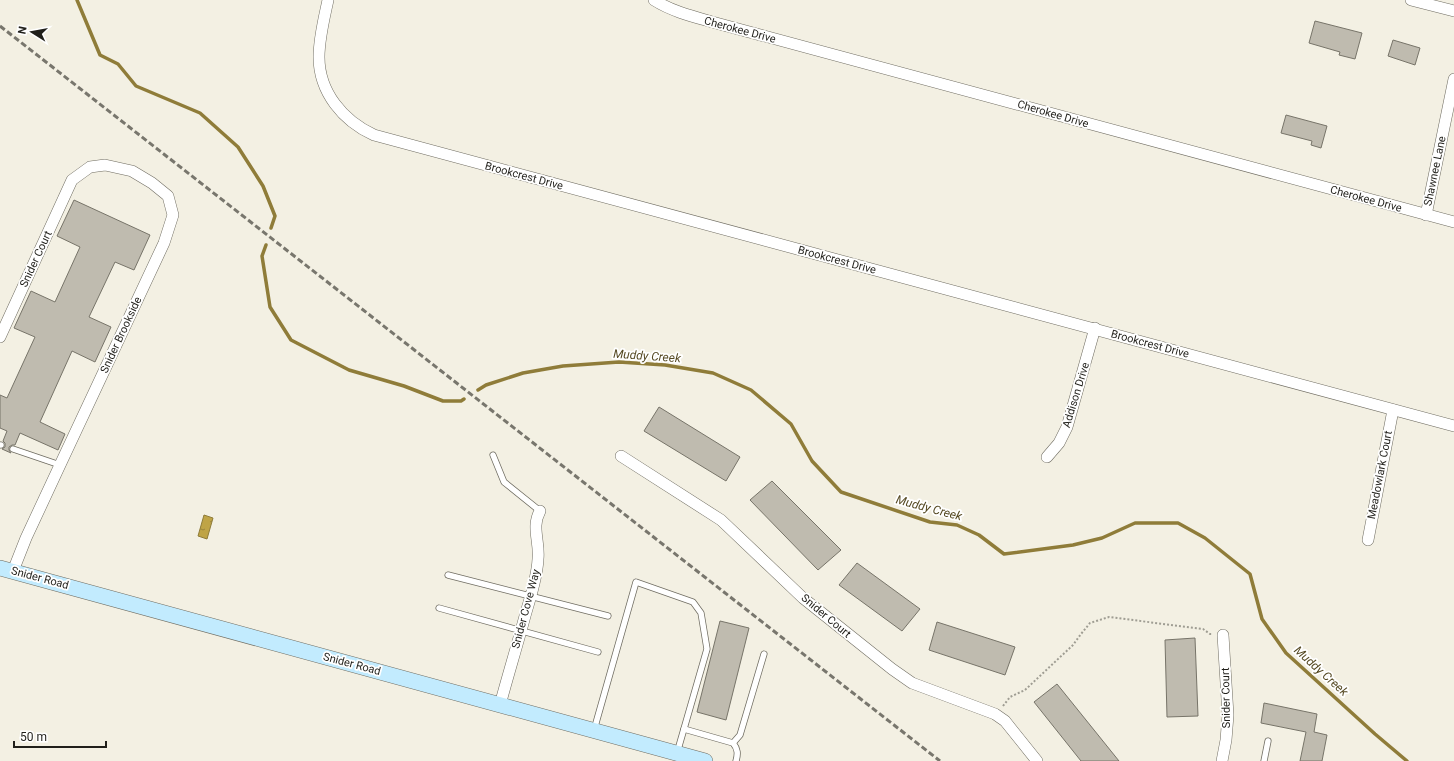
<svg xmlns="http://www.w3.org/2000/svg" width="1454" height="761" viewBox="0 0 1454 761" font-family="Roboto,sans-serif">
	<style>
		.water { fill: url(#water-ripples); stroke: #8f7c39 }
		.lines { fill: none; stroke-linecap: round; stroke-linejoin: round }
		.stream { stroke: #8f7c39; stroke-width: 3.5 }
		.building { fill: #bfbbaf; stroke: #777469 }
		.lane-casing { stroke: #6f6c61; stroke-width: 7 }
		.street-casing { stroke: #6f6c61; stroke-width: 12 }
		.secondary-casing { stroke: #6f6c61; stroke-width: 16 }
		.path { stroke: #9f9d93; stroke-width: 2; stroke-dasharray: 2 2; stroke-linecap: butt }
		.lane { stroke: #fff; stroke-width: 5.5 }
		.street { stroke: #fff; stroke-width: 11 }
		.secondary { stroke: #c2ebfe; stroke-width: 15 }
		.rail { stroke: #78766d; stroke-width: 3; stroke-dasharray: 6 3; stroke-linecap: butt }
		.labels { text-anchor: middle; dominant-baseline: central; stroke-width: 3.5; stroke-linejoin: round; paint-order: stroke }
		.street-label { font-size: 11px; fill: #201f1a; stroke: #fff }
		.water-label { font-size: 12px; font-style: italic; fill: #544821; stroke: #fff }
	</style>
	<defs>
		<pattern id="water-ripples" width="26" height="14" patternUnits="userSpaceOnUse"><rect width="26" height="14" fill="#bfa446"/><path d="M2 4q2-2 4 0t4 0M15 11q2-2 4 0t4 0" fill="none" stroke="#9b853a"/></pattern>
	</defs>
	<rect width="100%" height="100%" fill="#f3f0e3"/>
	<path class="water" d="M204,515L213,518L207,539L198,536Z"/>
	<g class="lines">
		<g class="stream">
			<path d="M77,0L100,55L118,64L136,86L200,113L238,147L263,186L275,216L271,228"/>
			<path d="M266,245L262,256L270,307L291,340L349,370L404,386L443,401H461L464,399"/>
			<path d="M478,390L486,385L523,373L563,366L619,362L665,365L713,373L751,390L791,424L812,461L841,492L930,522L957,525L979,535L1004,554L1073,545L1102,538L1135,523H1178L1205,538L1250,574L1262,619L1286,653L1375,734L1407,761"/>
		</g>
	</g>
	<g class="building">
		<path d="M1315,21L1362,33L1355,59L1339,55L1340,52L1309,43Z"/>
		<path d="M1393,40L1420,48L1415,65L1388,56Z"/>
		<path d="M1286,115L1327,126L1321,148L1311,145L1312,141L1281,133Z"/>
		<path d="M74,200L150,235L134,270L115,262L89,317L111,327L95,362L72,351L40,422L65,434L58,450L20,433L15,445H12L9,447V450L11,453L2,449L5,447V443L3,441L7,431L0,428V395L7,398L35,337L14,328L31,291L55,302L80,247L57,236Z"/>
		<path d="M659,407L740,457L726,481L644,431Z"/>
		<path d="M772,481L841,550L818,570L750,500Z"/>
		<path d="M857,563L920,609L902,631L839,585Z"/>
		<path d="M720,621L749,628L726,720L697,712Z"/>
		<path d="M937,622L1015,647L1005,675L929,650Z"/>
		<path d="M1195,638L1198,716L1167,717L1165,640Z"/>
		<path d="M1057,684L1119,761H1081L1034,702Z"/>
		<path d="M1264,703L1317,714L1314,732L1327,735L1322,761H1300L1306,732L1261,723Z"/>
	</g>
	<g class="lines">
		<g class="lane-casing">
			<g id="lane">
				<path d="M0,445H1"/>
				<path d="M13,449L60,465"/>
				<path d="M493,455L504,482L540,511"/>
				<path d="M448,575L608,616"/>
				<path d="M439,608L598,652"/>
				<path d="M684,729L733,743C738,749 738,754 736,761"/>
				<path d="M594,730L636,582L693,602L701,613L707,649L677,753"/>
				<path d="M733,743L740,735L764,654"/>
				<path d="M1264,761L1268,741"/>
			</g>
		</g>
		<g class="street-casing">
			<g id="street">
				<path d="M328,0C324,19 319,38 319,57C319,92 343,121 374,135L1454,426"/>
				<path d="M654,0C673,12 695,17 716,23L1454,222"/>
				<path d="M1411,0L1454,11"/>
				<path d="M1426,215L1454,79"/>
				<path d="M0,337L72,180L90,167L105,165L132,171L152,183L168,196L173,215L164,243L60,465L26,538L13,571"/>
				<path d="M621,456L721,520L803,598L892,669L912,683L995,714L1005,721L1037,761"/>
				<path d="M1047,457L1059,443L1067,427L1095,328"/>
				<path d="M1368,540L1393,410"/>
				<path d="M500,705C508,675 517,646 525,616C530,598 537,579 538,559C540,542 531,527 540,511"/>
				<path d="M1222,761L1226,740L1228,715L1223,635"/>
			</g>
		</g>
		<g class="secondary-casing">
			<path id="secondary" d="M0,568L705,761"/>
		</g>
		<path class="path" d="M1003,706L1010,697L1025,690L1073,645L1081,634L1090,623L1109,617L1203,629L1210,634H1213"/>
		<use href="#lane" class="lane"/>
		<use href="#street" class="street"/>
		<use href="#secondary" class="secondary"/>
		<path class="rail" d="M0,26L940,761"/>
	</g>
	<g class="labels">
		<g class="street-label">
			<text transform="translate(740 30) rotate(15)">Cherokee Drive</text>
			<text transform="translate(1053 114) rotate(16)">Cherokee Drive</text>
			<text transform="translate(1435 171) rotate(-78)">Shawnee Lane</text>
			<text transform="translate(524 176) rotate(15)">Brookcrest Drive</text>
			<text transform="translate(1366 199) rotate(15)">Cherokee Drive</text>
			<text transform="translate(36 259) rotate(-65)">Snider Court</text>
			<text transform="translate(837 260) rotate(15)">Brookcrest Drive</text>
			<text transform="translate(121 335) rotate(-65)">Snider Brookside</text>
			<text transform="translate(1150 344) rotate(15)">Brookcrest Drive</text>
			<text transform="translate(1076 395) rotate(-73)">Addison Drive</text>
			<text transform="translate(1380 475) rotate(-79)">Meadowlark Court</text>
			<text transform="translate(40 578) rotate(15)">Snider Road</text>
			<text transform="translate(526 609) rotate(-75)">Snider Cove Way</text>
			<text transform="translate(826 616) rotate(40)">Snider Court</text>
			<text transform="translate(352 664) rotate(15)">Snider Road</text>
			<text transform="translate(1226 698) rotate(-91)">Snider Court</text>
		</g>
		<g class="water-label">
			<text transform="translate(647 356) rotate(4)">Muddy Creek</text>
			<text transform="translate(929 508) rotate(15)">Muddy Creek</text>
			<text transform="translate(1321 671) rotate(42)">Muddy Creek</text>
		</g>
	</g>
	<g transform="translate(32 32) rotate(281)" stroke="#ffffff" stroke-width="3" paint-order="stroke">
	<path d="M0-3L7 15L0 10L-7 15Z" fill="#201f1a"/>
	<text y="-6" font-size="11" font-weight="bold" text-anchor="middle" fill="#201f1a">N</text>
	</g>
	<path d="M14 741v6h92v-6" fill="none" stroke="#201f1a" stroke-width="2"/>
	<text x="20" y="741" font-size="12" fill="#201f1a" stroke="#ffffff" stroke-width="3" paint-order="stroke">50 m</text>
</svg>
